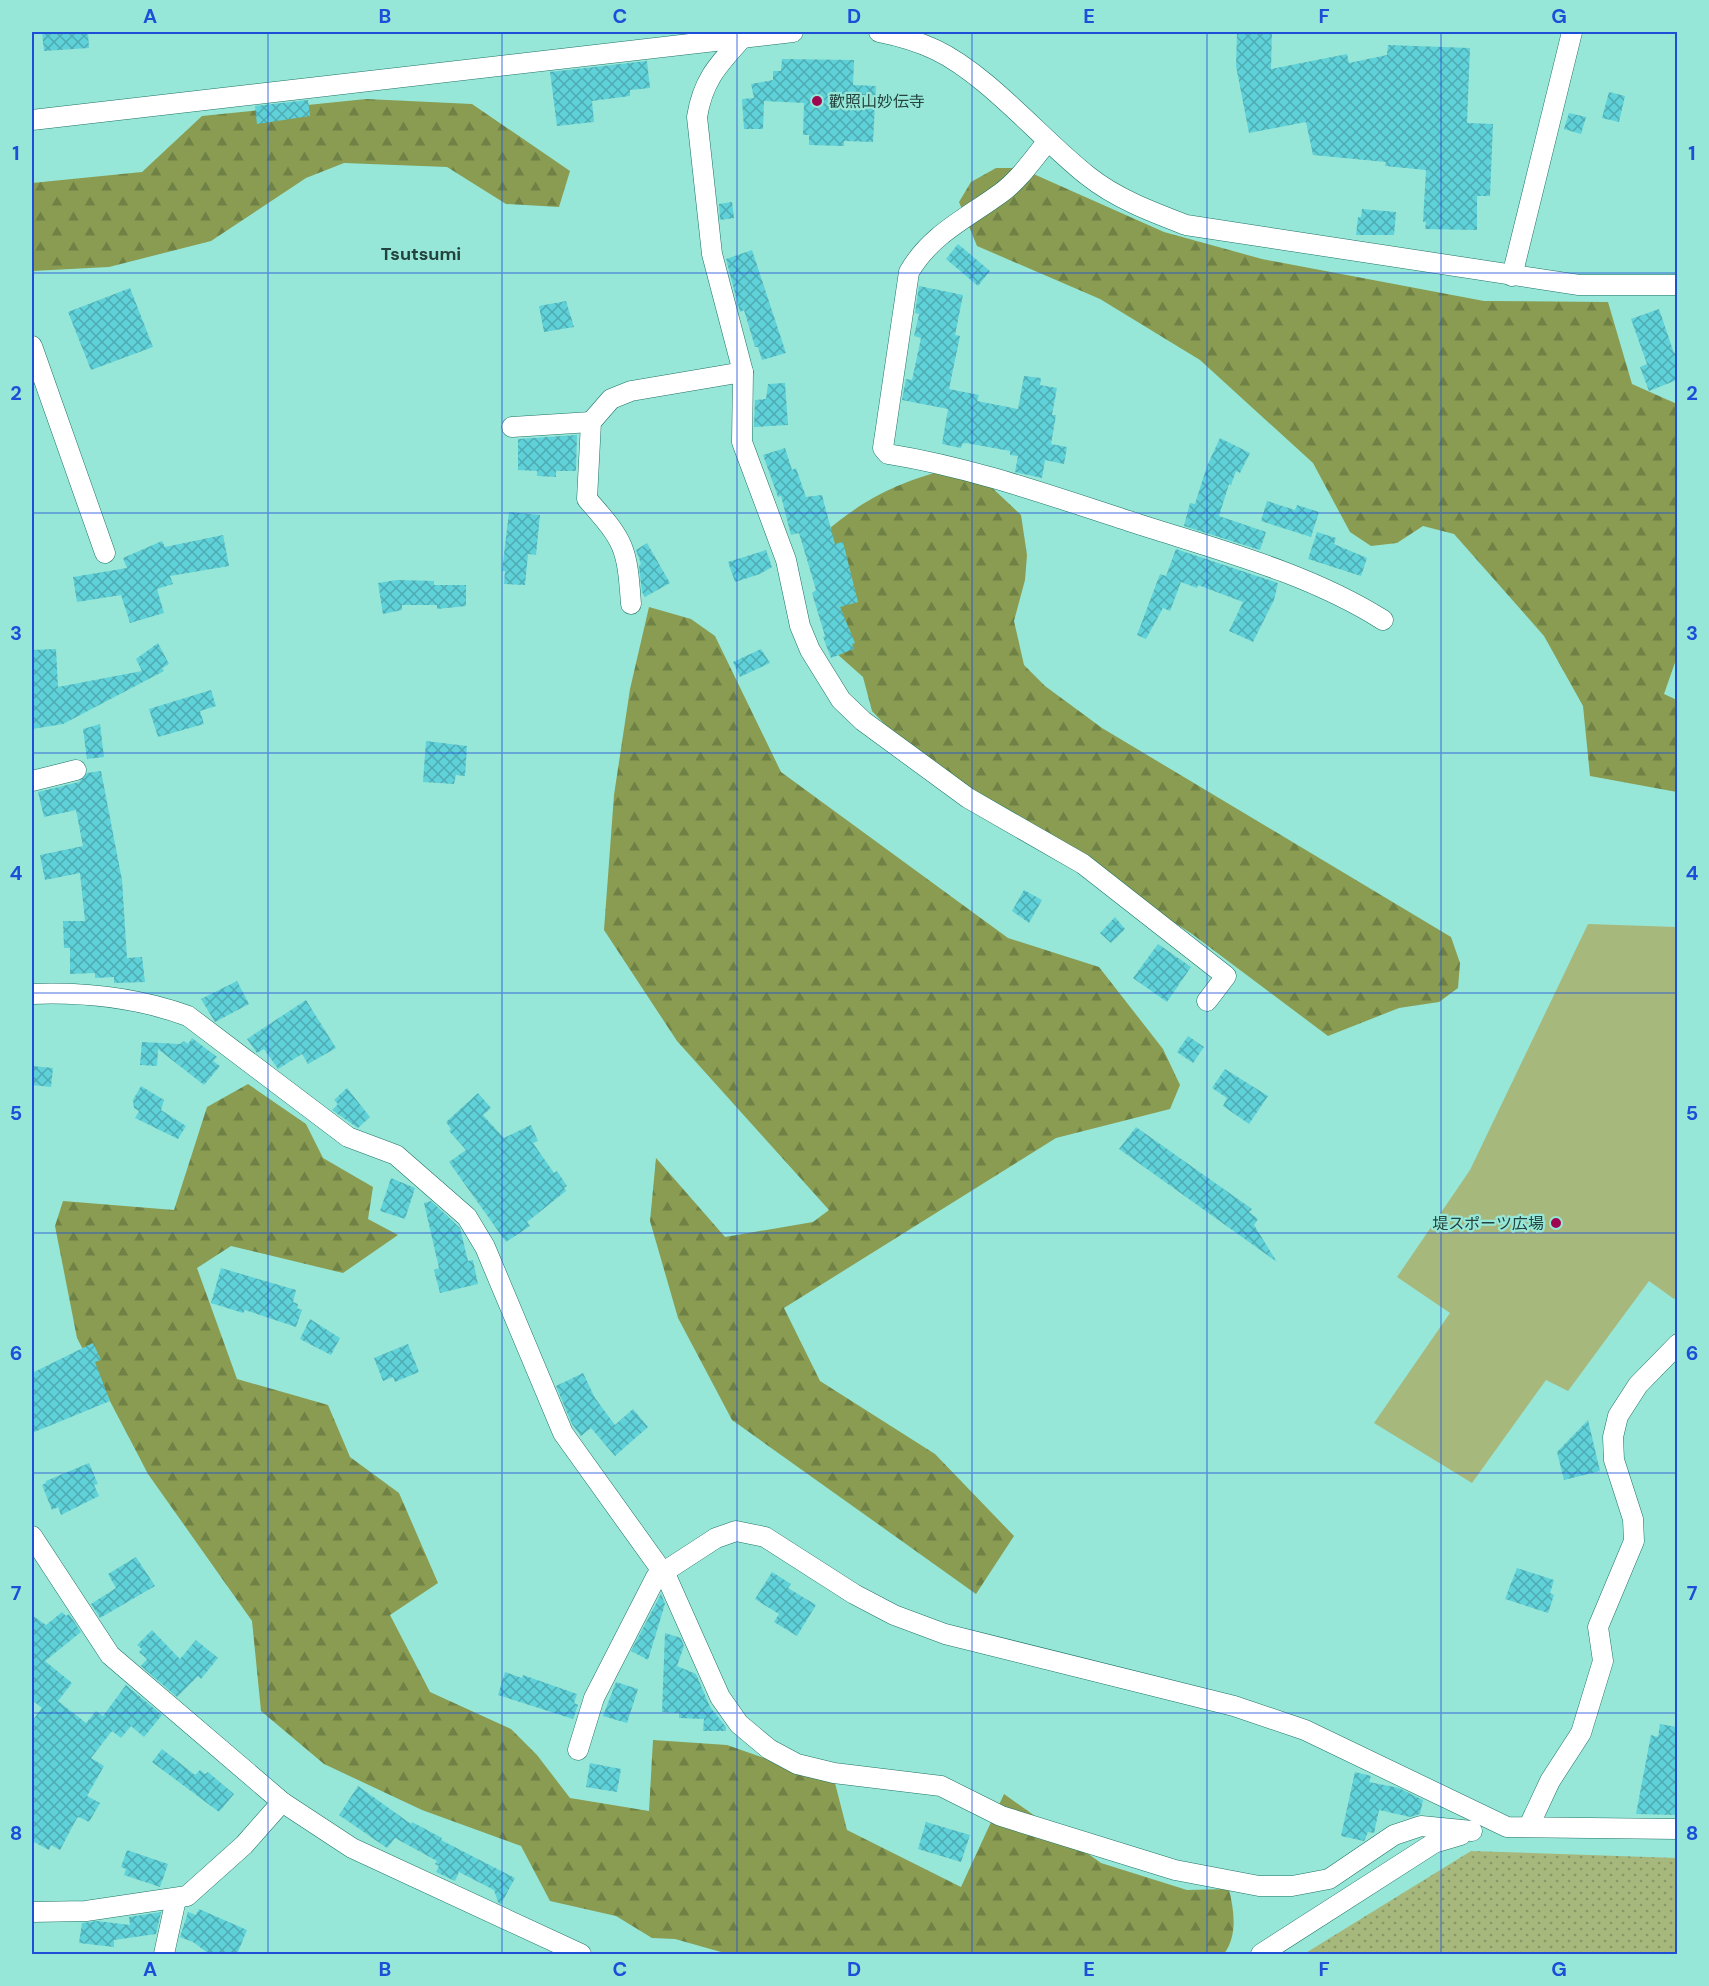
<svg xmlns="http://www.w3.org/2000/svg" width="1709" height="1986" viewBox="0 0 1709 1986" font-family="'DM Sans','Noto Sans JP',sans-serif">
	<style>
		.grass { fill: url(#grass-dots) }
		.forest { fill: url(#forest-firs) }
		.garden { fill: #a7b87d }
		.building { fill: url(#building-cross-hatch) }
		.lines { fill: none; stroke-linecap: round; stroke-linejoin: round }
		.minor-casing { stroke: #1e7367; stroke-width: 21 }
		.minor { stroke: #fff; stroke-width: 20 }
		.grid { fill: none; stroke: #1d4ed8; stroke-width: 1.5; stroke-opacity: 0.55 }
		.poi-dot { fill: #9e0650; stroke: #97e7d8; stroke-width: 2 }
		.labels { text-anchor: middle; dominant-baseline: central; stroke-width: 4.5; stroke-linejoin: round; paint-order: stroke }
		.poi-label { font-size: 16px; fill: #23443e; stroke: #97e7d8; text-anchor: start }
		.neighbourhood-label { font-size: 18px; font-weight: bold; fill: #23443e; stroke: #97e7d8 }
		.neatline { fill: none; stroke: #1d4ed8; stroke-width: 2 }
		.grid-label { font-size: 20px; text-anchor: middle; font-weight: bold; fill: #1d4ed8 }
	</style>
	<defs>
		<pattern id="grass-dots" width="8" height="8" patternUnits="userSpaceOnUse" patternTransform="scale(1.5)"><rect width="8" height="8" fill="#a7b87d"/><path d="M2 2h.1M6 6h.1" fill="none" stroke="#889768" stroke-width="1.8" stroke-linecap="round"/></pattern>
		<pattern id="forest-firs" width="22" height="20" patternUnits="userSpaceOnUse" patternTransform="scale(1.5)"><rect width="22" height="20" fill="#899c51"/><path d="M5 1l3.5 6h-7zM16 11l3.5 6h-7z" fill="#708145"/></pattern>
		<pattern id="building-cross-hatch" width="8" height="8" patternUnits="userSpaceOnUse" patternTransform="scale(1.5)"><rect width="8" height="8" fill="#5fd1d9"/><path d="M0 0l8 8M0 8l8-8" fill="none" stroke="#4eabb1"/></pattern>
	</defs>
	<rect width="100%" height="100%" fill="#97e7d8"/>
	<path class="grass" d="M1471,1851L1677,1858V1954H1304Z"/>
	<g class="forest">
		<path d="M366,99L472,104L570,171L559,207L506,204L447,167L344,163L306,178L211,241L109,267L32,271V183L142,172L202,116Z"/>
		<path d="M996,168H1020L1164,232L1262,259L1484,301L1608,302L1632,384L1677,404L1678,654L1664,694L1677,700V792L1590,776L1583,706L1544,636L1454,534L1423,526L1397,543L1371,546L1350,532L1313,463L1200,360L1100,299L977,246L959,202L971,182Z"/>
		<path d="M944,470L986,482L1021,515L1027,555L1025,580L1014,621L1024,665L1045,686L1102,728L1451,937L1460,963L1458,988L1439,1002L1399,1008L1328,1036L1192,934L914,755L872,711L863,677L836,653L824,533C864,499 895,484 944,470Z"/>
		<path d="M649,607L691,619L715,636L781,772L1008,938L1099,967L1163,1049L1180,1085L1170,1109L1056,1138L784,1308L820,1381L935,1454L1014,1536L976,1594L732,1420L678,1318L650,1221L656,1158L725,1237L813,1222L829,1210L677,1041L604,930L614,795L630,689Z"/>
		<path d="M248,1084L306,1124L323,1158L373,1187L368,1219L398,1235L343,1273L231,1246L197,1268L237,1379L328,1405L350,1457L399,1493L438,1583L390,1615L430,1692L511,1729L537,1755L570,1798L649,1811L653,1740L727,1745L835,1783L847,1830L961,1887L1004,1794L1101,1863L1187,1890L1229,1889C1234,1911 1238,1935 1224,1954H728L675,1939L652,1938L616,1916L550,1901L521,1846L422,1810L324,1764L261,1711L252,1621L148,1474L77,1338L55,1226L63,1201L174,1210L207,1107Z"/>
	</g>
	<path class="garden" d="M1588,924L1677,927V1295L1674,1299L1649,1281L1568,1391L1546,1380L1472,1483L1374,1423L1450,1313L1397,1277L1470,1170Z"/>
	<g class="building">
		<path d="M42,32H88L89,48L44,51Z"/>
		<path d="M1237,32H1272L1271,69L1347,54L1349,63L1387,55L1388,45L1470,48L1467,123L1493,124L1490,196H1477V230L1425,229L1426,222H1423L1426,170L1385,166L1386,162L1313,155L1306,122L1249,133L1236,66Z"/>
		<path d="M782,59L854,60L853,85L876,86L873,142L844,141V146L809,145V135H803L804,103L764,101L763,129H744L742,99L754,98L751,84L773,80V71H781Z"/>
		<path d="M647,61L650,88L630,90V96L592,101L594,122L557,126L550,72Z"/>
		<path d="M1609,92L1625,96L1619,122L1602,118Z"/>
		<path d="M308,100L310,116L257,124L255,106Z"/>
		<path d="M1569,113L1586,117L1581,134L1564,129Z"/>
		<path d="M732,202L734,218L720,220L719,204Z"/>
		<path d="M1362,209L1396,212L1394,235H1356L1358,217H1361Z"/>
		<path d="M958,244L990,271L978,286L946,259Z"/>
		<path d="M752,250L786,353L762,360L758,347H755L744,310L740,312L726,259Z"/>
		<path d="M919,286L963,295L955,335L960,336L949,389L979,395L977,401L1018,409L1024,376L1041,378L1040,385L1057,388L1052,415H1056L1051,444L1067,447L1064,464L1045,460L1042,478L1015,472L1018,456L1010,455V451L966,443L962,444L961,448L942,444L948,409L902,400L906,379L912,380L921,338L914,336L919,314L915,313Z"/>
		<path d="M130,288L153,347L91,370L68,312Z"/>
		<path d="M566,301L574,327L544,332L539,306Z"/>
		<path d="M1659,309L1674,353L1677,352V380L1649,391L1640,367L1647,364L1631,319Z"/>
		<path d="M785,383L788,425L754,427L755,400L766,399L768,384Z"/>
		<path d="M577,435L576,471H556V477L537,476V471L518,470V439Z"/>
		<path d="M1220,438L1250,453L1240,473L1236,471L1231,485L1229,484L1219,516L1266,532L1260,550L1184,526L1190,503L1195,504L1207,466Z"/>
		<path d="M785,448L792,470L796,468L806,497L822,495L835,544L843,542L858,602L840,607L855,643L852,644L854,649L831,658L823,637L825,636L812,593L816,590L799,533L791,535L781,496L778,497L763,455Z"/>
		<path d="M1267,501L1295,510L1297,505L1319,512L1311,537L1261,521Z"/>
		<path d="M509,512L540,515L536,555L528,554L525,585L504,584L505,571H502Z"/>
		<path d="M1317,532L1336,538L1334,544L1367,558L1361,576L1308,559Z"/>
		<path d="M223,535L229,566L170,576L173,584L157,589L164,613L130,623L121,595L77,602L73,577L127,568L123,558L162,541L165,547Z"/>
		<path d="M647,543L670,583L645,597L642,592L639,566L641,564L636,550Z"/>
		<path d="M1176,549L1278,583L1274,600L1253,642L1229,631L1243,602L1198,585L1197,588L1181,582L1170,611L1163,608L1146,639L1137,635L1160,574L1166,576Z"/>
		<path d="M766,550L772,567L760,574L735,582L728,562Z"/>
		<path d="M397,580L434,581V585H466V606L437,609V605H402V610L383,614L378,583Z"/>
		<path d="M158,643L169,664L162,668L164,671L63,724L32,729V650L56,649L58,687L142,671L136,659Z"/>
		<path d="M761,649L770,663L740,677L733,662Z"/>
		<path d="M211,690L216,706L200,711L204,724L158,737L149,709Z"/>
		<path d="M100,724L104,757L87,759L83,729Z"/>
		<path d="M426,741L467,746L465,776L456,775L454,784L423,782Z"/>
		<path d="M101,771L122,880L127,958L142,957L145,982L114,983V977L95,978V973L70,974V948H64L63,921H85L80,873L45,880L40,855L83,846L76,810L44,817L38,792L79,782L87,773Z"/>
		<path d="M1024,890L1042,900L1029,923L1012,911Z"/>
		<path d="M1115,917L1125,929L1111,943L1100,933Z"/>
		<path d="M1158,944L1191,967L1167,1002L1133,978Z"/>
		<path d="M237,981L249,1004L215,1022L201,999Z"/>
		<path d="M306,1000L336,1048L308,1064L302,1054L278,1069L264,1049L257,1053L247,1039Z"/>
		<path d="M1188,1036L1204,1047L1193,1063L1177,1052Z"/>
		<path d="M192,1038L217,1057L213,1061L220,1066L204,1085L158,1049L157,1066L140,1065L142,1042L180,1044L184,1041L188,1044Z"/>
		<path d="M32,1066L53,1068L51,1087L32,1085Z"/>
		<path d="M1225,1069L1268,1096L1249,1124L1223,1106L1227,1098L1212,1088Z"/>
		<path d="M141,1086L164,1100L161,1110L186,1126L178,1139L135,1118L139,1111L134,1108L133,1100Z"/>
		<path d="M347,1088L370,1117L358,1128L332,1110L338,1104L334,1100Z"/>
		<path d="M478,1093L491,1108L483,1115L504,1138L531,1125L538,1141L533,1143L554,1173L557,1171L567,1186L564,1188L566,1191L527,1222L530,1226L506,1242L449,1162L466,1150L449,1131L451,1129L446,1122Z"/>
		<path d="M1136,1127L1252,1209L1249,1212L1258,1219L1254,1225L1277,1262L1119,1149Z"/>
		<path d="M391,1178L415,1188L405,1219L380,1211Z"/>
		<path d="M431,1201L460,1228L468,1261L473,1260L478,1284L440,1293L434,1270L439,1268L424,1203Z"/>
		<path d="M221,1268L296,1290L293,1302L298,1304L297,1308L302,1310L296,1327L245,1310L243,1313L211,1303Z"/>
		<path d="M310,1319L340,1338L331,1355L300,1339Z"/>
		<path d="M93,1343L101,1360L95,1362L110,1401L32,1433V1373Z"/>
		<path d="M408,1344L419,1372L395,1382L393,1377L383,1381L374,1358Z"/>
		<path d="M583,1373L595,1398L615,1425L633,1409L648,1427L615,1456L591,1428L581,1436L572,1424L556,1386Z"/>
		<path d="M1588,1420L1600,1471L1564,1480L1557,1452Z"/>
		<path d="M89,1463L98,1484L94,1485L99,1496L61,1515L58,1507L52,1510L42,1485L46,1483V1481Z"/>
		<path d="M136,1557L155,1586L100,1618L91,1604L116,1588L108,1574Z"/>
		<path d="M1517,1568L1554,1580L1550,1593L1554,1595L1548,1613L1505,1599Z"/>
		<path d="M772,1572L791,1584L788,1588L816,1605L797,1636L774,1622L779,1614L755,1599Z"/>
		<path d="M661,1594L665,1604L648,1660L631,1651Z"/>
		<path d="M62,1612L66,1616L69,1614L81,1632L45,1661L72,1683L58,1701L86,1723L96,1711L103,1716L126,1685L162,1715L144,1737L131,1726L121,1738L112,1731L91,1758L104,1766L87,1796L100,1803L89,1822L79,1817L77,1818L60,1850L51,1845L49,1850L32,1841V1721L42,1708L32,1700V1615L46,1625Z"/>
		<path d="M152,1630L180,1659L196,1640L218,1658L201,1679L198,1676L177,1697L141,1666L147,1659L139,1652L142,1649L137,1645Z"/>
		<path d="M665,1633L681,1638L684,1646L677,1666L696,1674L710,1707L726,1727V1731H703L704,1719L679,1718V1713L662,1712Z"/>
		<path d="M505,1672L522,1678L523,1675L577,1694L574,1703L578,1705L573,1719L498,1695Z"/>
		<path d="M616,1682L638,1689L627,1723L603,1716Z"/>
		<path d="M1660,1724L1677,1727V1815L1636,1814L1651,1735L1658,1737Z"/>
		<path d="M162,1749L195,1775L200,1770L205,1774L208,1772L234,1794L219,1812L152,1762Z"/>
		<path d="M590,1763L621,1769L617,1792L586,1787Z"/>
		<path d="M1355,1772L1371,1776L1369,1782L1399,1788L1423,1800L1420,1814L1410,1817L1379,1810L1374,1833L1368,1832L1364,1841L1341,1836Z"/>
		<path d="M358,1786L411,1824L412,1822L442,1838L441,1840L515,1878L501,1904L498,1902L494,1890L459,1872L455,1881L436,1872L439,1866L435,1864L437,1861L395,1838L387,1848L339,1815Z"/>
		<path d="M926,1822L970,1835L961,1862L918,1849Z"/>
		<path d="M127,1850L168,1864L160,1887L124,1875L126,1869L121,1867Z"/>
		<path d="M199,1909L247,1930L237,1954H209L193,1942L180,1937L188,1912L196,1915Z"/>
		<path d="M161,1912L156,1934L114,1940V1947L79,1943L82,1923L97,1921L130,1925L129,1917Z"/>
	</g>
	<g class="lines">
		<g class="minor-casing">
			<g id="minor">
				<path d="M744,32V36C719,64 703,79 697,117L712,254L743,372L742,442L786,560L800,626L810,650L841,700L863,721L968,798L1083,864L1226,976L1207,1001"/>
				<path d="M879,32C899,36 917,41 936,50C988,75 1041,139 1088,176C1117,199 1152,212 1186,225L1579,285H1678"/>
				<path d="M32,120L793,32"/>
				<path d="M1048,141C1033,159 1020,179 1001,193C967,218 931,234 909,272L883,448L888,454C975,468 1054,497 1138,524C1222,551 1308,573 1383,620"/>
				<path d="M1512,276L1572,32"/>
				<path d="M32,346L105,553"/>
				<path d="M512,427L591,422"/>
				<path d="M631,604C627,547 625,542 587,499L591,422L611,399L631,391L743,372"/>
				<path d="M32,781L76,770"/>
				<path d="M32,994C84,992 138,998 188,1016L348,1137L396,1155L467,1217L485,1247L563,1433L667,1578L720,1697L739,1724L769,1749L797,1764L834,1773L941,1786L1001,1816L1175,1870L1259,1886H1292L1329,1879L1394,1835L1421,1826L1472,1831"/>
				<path d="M32,1536L110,1655L282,1802L352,1848L581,1954"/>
				<path d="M578,1750L594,1698L656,1577L716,1538L736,1531L765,1537L854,1594L894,1615L945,1634L1234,1706L1305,1730L1507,1827L1678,1829"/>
				<path d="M1529,1826L1550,1781L1581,1733L1603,1661L1598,1627L1634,1541L1633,1519L1614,1460L1613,1437L1618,1416L1638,1385L1678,1344"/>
				<path d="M32,1912L86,1911L187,1896L244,1845L282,1802"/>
				<path d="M164,1954L176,1899"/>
				<path d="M1261,1954L1434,1843L1461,1835"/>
			</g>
		</g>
		<use href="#minor" class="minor"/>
	</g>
	<path class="grid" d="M268,32V1954M502,32V1954M737,32V1954M972,32V1954M1207,32V1954M1441,32V1954M32,273H1678M32,513H1678M32,753H1678M32,993H1678M32,1233H1678M32,1473H1678M32,1713H1678"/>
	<g class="poi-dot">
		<circle cx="817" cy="101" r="6"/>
		<circle cx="1556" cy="1223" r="6"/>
	</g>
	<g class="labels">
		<g class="poi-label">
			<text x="829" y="101">歡照山妙伝寺</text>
			<text x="1544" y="1223" text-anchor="end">堤スポーツ広場</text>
		</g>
		<g class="neighbourhood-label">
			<text x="421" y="254">Tsutsumi</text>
		</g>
	</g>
	<rect width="1709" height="1986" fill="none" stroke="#97e7d8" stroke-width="66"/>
	<rect x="33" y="33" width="1643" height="1920" class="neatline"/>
	<g class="grid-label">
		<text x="150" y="23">A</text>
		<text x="385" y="23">B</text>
		<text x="620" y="23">C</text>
		<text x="854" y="23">D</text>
		<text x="1089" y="23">E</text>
		<text x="1324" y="23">F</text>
		<text x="1559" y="23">G</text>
		<text x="16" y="160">1</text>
		<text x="1692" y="160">1</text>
		<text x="16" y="400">2</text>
		<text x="1692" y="400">2</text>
		<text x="16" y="640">3</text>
		<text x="1692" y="640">3</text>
		<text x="16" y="880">4</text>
		<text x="1692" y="880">4</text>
		<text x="16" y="1120">5</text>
		<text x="1692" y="1120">5</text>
		<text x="16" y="1360">6</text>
		<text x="1692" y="1360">6</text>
		<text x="16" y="1600">7</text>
		<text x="1692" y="1600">7</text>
		<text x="16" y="1840">8</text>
		<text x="1692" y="1840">8</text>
		<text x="150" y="1976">A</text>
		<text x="385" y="1976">B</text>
		<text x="620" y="1976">C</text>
		<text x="854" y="1976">D</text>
		<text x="1089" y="1976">E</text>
		<text x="1324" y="1976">F</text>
		<text x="1559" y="1976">G</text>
	</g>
</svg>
